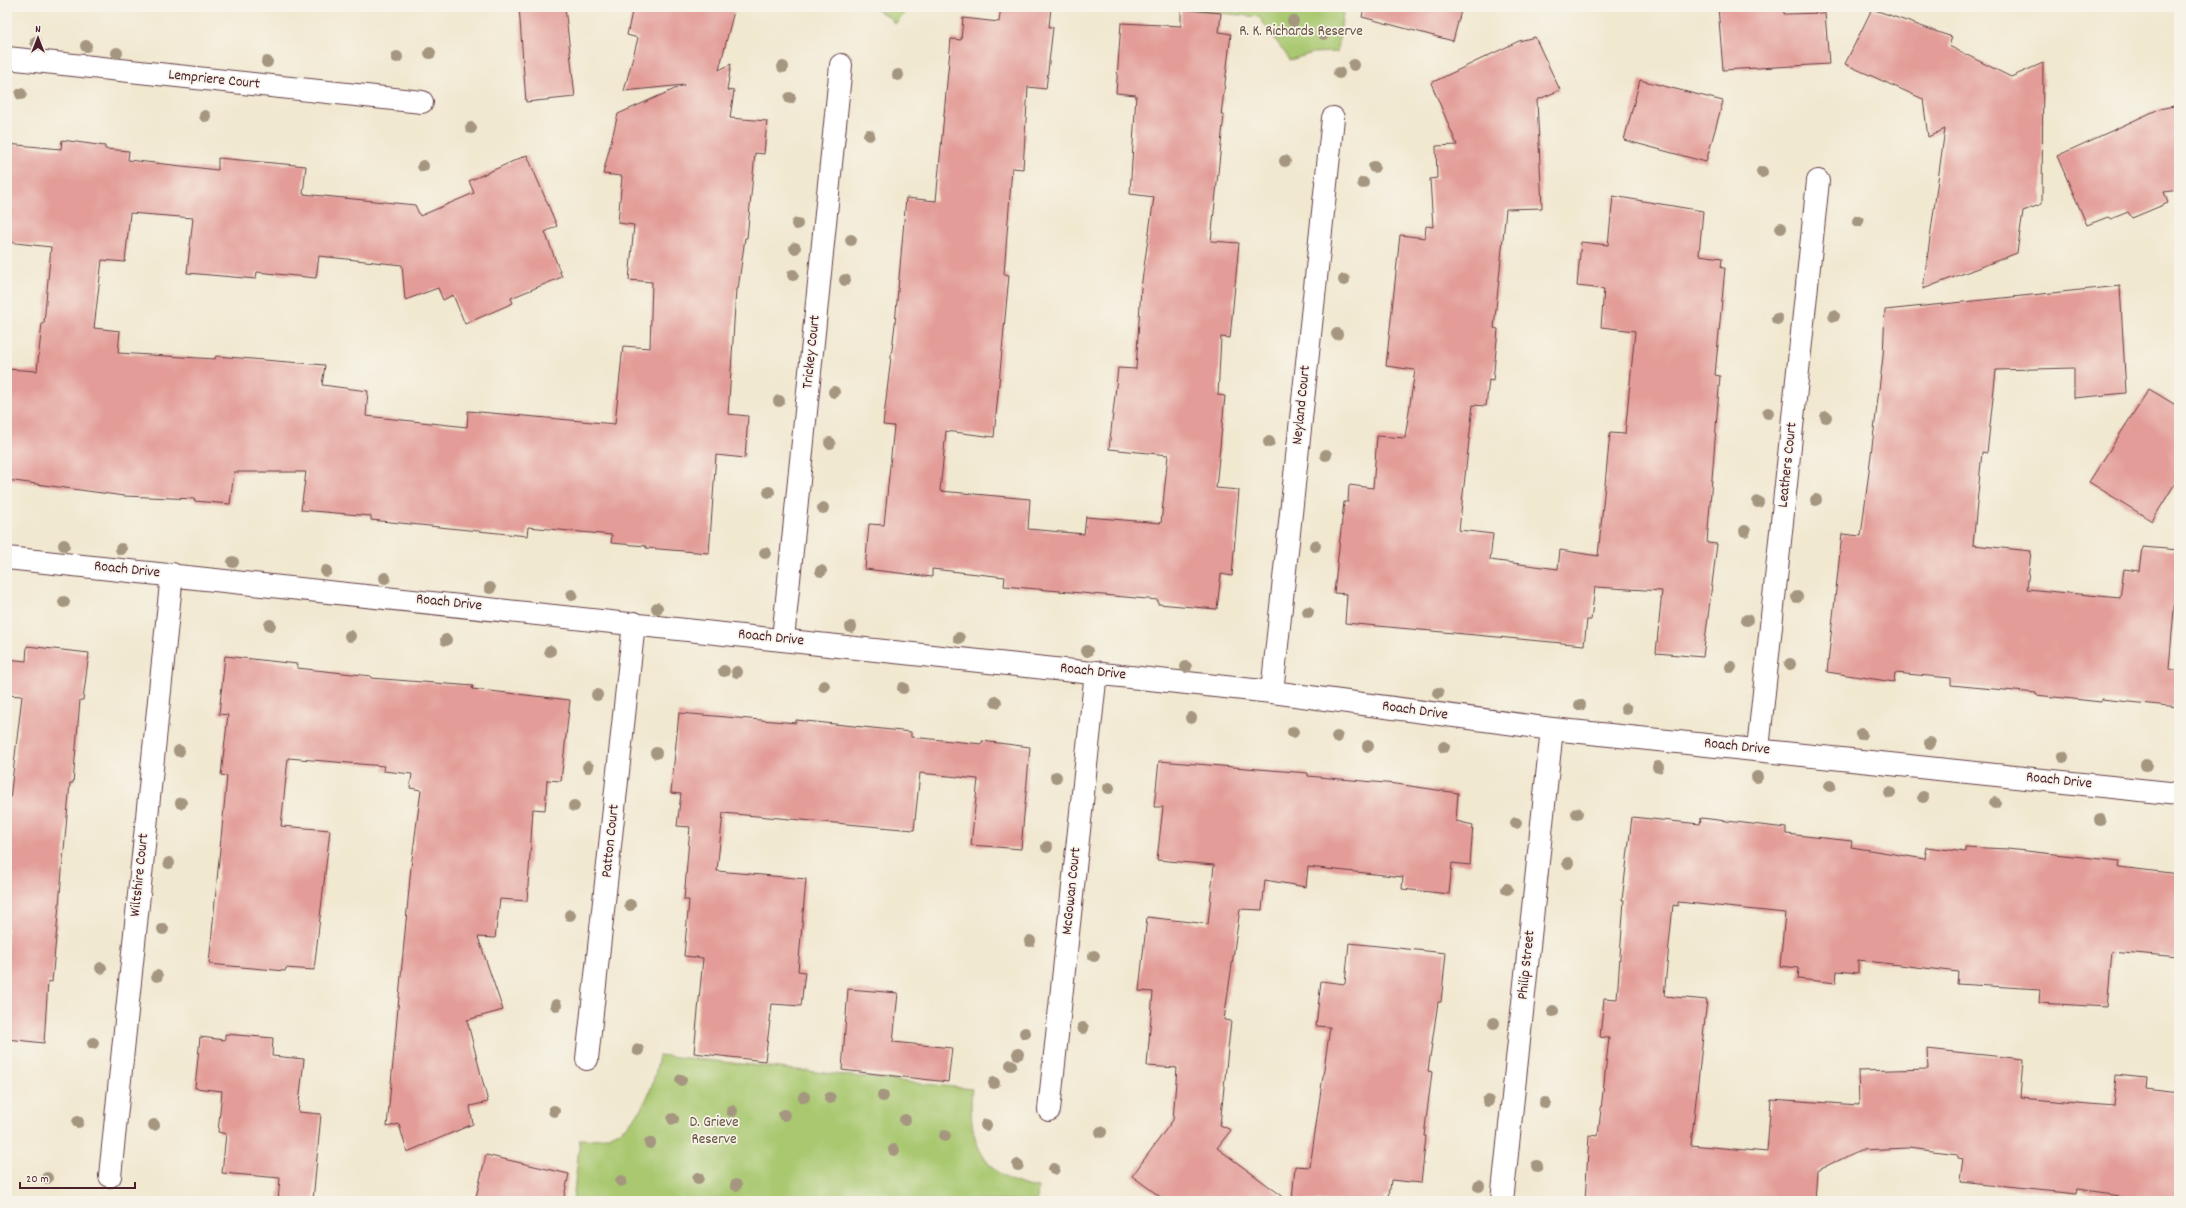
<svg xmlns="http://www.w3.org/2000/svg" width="2186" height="1208" viewBox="0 0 2186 1208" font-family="Dekko,sans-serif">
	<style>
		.green { fill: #a9c86f; stroke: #7a744d }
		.building { fill: #e39c97 }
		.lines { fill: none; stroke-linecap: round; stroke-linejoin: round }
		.minor-casing { stroke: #633d44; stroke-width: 24 }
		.minor { stroke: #fff; stroke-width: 22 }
		.tree { fill: #a59680 }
		.labels { text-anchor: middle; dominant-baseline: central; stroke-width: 3.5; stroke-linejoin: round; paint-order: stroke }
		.park-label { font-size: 15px; fill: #66523f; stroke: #f7f3e8 }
		.street-label { font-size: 15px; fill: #4a1f2b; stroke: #f7f3e8 }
	</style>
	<rect width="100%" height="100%" fill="#f7f3e8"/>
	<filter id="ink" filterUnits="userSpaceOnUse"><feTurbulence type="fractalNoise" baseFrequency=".025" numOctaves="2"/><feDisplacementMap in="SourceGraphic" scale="8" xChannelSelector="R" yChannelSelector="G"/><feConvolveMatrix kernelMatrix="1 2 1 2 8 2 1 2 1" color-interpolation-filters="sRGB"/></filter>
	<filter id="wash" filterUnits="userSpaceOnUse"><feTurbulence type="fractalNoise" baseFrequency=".012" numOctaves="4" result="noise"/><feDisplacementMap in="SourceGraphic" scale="16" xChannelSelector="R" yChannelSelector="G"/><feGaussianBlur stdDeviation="0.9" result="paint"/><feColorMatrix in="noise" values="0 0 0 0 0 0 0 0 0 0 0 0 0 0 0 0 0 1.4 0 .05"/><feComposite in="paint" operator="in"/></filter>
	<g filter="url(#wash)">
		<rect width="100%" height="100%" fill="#f1e8d0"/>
		<g class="green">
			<path d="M872,7H911L895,24L890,18Z"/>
			<path d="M1164,7H1344L1337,52L1313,53L1290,60L1259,17Z"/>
			<path d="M659,1055L972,1089C967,1139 982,1180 1038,1188L1037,1201H573L580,1139C633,1143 652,1099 659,1055Z"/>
		</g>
		<g id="blocks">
			<g class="building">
				<path d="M519,7H565L575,97L526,102Z"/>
				<path d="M633,7H735L719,70L731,64L727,90L734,91L730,118L767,121L764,154L755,153L747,238H745L738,289H736L732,356L728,414L748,416L745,458L716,455L709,553L646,548V546L611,543L612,535L528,527L527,536L371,520V516L301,510L306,472H234L230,504L194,501L195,499L124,496L7,480V369L37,371L42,323H44L51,247L7,242V144L61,149L62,140L105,146V149L129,151L128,160L218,170V158L306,166L303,194L415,205L420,216L474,193L469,181L527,155L557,226L545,232L562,277L511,298L513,303L465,324L453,295L443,300L438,288L405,300L402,265L319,256L316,278L257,272L256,279L187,273L193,218L130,213L125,262L102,260L94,328L120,331L118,353L215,359L216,356L325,365L322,385L368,391L366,416L467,427L468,411L615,424L623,346L650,348L652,282L629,280L634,225L618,223L622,176L603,174L618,114L684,85L624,91L638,38L627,35Z"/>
				<path d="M1001,7H1051L1049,27H1053L1046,89L1028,87L1023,169L1012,168L1004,274L1009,275L994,437L946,431L940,491L1030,499L1028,529L1084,534L1086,517L1161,523L1168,455L1109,449L1118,368L1136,369L1141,288L1154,197L1130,194L1136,95L1116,93L1121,23L1181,26V9L1221,13L1219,32L1231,34L1221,115H1224L1211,241L1239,243L1230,338L1221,337L1218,395L1225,396L1216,488L1239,490L1232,576L1221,574L1217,609L1158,604V600L1004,586L1005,577L932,569V577L865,569L869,524L884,525L894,426L883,425L895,324L906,198L936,201L951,39L961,40L963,18L999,22Z"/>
				<path d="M1364,7H1462L1453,41L1362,17Z"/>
				<path d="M1718,7H1784V14L1825,13L1829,64L1723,70Z"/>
				<path d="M1872,9L1952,37L1949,46L2011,77L2043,63L2042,204L2023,211L2017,253L1923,289L1945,129L1928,137L1923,99L1845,64Z"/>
				<path d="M1535,37L1560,90L1537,100L1542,208L1506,209L1494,328L1498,329L1493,381L1489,380L1486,406L1473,405L1459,530L1493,534L1490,560L1558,569L1560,550L1598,556L1610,433L1625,434L1635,331L1601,327L1604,289L1577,286L1581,242L1608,245L1613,196L1703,211L1699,255L1722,258L1721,268H1725L1715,375L1720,376L1707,543L1717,544L1703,657L1656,653L1662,591L1595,587L1591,620H1587L1584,645L1345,623L1347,594L1334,593L1344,502H1348L1349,485L1373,488L1377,436L1405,438L1415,370L1386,366L1400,235L1425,238L1426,226L1433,227L1430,179L1437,178L1436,146L1457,145L1431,83L1519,41Z"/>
				<path d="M1640,80L1723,101L1706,162L1624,140Z"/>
				<path d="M2179,105V190L2164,192L2168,203L2132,218L2128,212L2111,219L2108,217L2087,225L2057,156L2159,109Z"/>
				<path d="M2120,286L2126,393L2074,398V368L1996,370L1987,453L1982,452L1973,545L2031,551L2027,589L2120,598L2124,569L2139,571L2142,547L2179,550L2169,669L2179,671V707L2101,699V702L2036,695V693L1951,685V678L1895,673L1894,682L1827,672L1842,534L1861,536L1883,357L1885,310Z"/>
				<path d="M2149,389L2179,407V477L2152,521L2089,482Z"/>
				<path d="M27,646L89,653L83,700H80L73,783H70L52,982L48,981L44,1043L7,1039V799H10L22,696L7,695V659L26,661Z"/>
				<path d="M225,656L297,664V668L371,676V678L473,686L472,689L570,700L561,781L547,780L545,810L533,809L527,901L500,899L495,938L478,937L503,1010L467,1020L488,1102L470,1106L473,1124L407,1152L399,1124L387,1127L411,867L421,790L410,788L412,774L383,771L384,766L288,758L281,826L330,830L314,970L286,968L285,971L209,964L227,776L221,775L228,715L219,714Z"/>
				<path d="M679,713L796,723V720L911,732V737L982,744V741L1030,747L1021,849L971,845L978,779L920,773L914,830L723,813L717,871L806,879L798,971L805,972L801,1006L772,1004L765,1061L694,1053L703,958L684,956L689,900H684L690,827L677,826L681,794L671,793Z"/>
				<path d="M1159,761L1308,773V776L1396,784L1458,793L1456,821L1473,825L1470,865L1452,863L1449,894L1402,889L1403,877L1308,867L1306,887L1265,880L1262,910L1240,909L1224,1020L1231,1021L1220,1125L1231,1130L1217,1148L1289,1201H1166L1132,1176L1173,1120L1177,1068L1147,1066L1153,992L1139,991L1147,917L1208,924L1214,865L1157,860L1163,807H1154Z"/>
				<path d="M1632,817L1700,824L1701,818L1786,828V834L1852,841L1851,847L1925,859L1927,847L1965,852V847L2007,849L2120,861L2119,867L2179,874V957L2112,951L2107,1007L2039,1003L2040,989L1957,984L1958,972L1858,960V973L1837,971L1836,983L1798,979L1799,968L1780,966L1785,913L1678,902V906L1673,905L1664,996L1707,1000L1691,1145L1767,1152L1771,1099L1859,1105L1858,1071L1928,1069L1927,1049L2023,1059L2020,1098L2113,1106L2116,1075L2146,1078L2145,1089L2179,1093V1201H2157L2077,1190L2076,1194L1960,1182L1963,1159L1958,1158V1154L1909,1148L1860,1150L1817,1171L1815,1201H1585L1589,1135L1598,1136L1609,1038L1600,1037L1604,998L1617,999L1624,900H1622Z"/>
				<path d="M1349,943L1446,953L1441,1002H1438L1428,1071L1432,1072L1424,1136H1426L1421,1183L1391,1180L1389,1197H1385V1201H1292L1295,1166L1310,1167L1330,1027L1316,1026L1321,981L1345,984Z"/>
				<path d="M848,989L898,993L893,1042L952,1048L948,1082L842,1070Z"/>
				<path d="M225,1034L273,1038L272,1056L304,1059L298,1112L321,1114L313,1201H278L280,1178L222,1173L226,1134L218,1132L222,1091L195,1088L200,1037L225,1040Z"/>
				<path d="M486,1155L569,1174L563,1201H475Z"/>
			</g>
		</g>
	</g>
	<g filter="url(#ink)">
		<use href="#blocks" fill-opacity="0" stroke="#633d44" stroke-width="1"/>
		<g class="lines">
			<g class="minor-casing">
				<g id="minor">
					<path d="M7,58L422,102"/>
					<path d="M7,558L1272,692L1552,729L2179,794"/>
					<path d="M783,639L841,65"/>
					<path d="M1272,692L1333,118"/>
					<path d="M1758,749L1818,181"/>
					<path d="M587,1059L634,623"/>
					<path d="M1049,1110L1096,672"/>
					<path d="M110,1176L172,574"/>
					<path d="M1502,1201L1552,729"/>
				</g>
			</g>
			<use href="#minor" class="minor"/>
		</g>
		<g class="tree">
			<circle cx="1293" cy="21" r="6"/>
			<circle cx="1324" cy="34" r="6"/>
			<circle cx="36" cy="42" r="6"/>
			<circle cx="86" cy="46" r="6"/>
			<circle cx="117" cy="53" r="6"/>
			<circle cx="430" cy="53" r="6"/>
			<circle cx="397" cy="57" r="6"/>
			<circle cx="267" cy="62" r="6"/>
			<circle cx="1354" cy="65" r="6"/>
			<circle cx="783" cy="67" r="6"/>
			<circle cx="1339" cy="73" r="6"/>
			<circle cx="898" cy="75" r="6"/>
			<circle cx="21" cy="94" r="6"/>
			<circle cx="790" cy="98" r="6"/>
			<circle cx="205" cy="116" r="6"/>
			<circle cx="471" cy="128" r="6"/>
			<circle cx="869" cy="135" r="6"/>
			<circle cx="1285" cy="161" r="6"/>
			<circle cx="423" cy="166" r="6"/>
			<circle cx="1374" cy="167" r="6"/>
			<circle cx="1762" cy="172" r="6"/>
			<circle cx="1363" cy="183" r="6"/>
			<circle cx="1858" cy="221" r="6"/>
			<circle cx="797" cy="224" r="6"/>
			<circle cx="1781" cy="228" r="6"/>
			<circle cx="851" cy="240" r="6"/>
			<circle cx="795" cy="248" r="6"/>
			<circle cx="793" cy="275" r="6"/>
			<circle cx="845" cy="280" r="6"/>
			<circle cx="1344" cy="280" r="6"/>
			<circle cx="1834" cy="316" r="6"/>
			<circle cx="1777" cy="319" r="6"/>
			<circle cx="1337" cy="334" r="6"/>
			<circle cx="834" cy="392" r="6"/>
			<circle cx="779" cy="401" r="6"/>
			<circle cx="1768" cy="413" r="6"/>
			<circle cx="1826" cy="417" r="6"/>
			<circle cx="1269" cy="442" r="6"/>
			<circle cx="830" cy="443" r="6"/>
			<circle cx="1326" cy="455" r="6"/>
			<circle cx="769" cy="492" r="6"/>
			<circle cx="1816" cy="500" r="6"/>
			<circle cx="1758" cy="502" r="6"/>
			<circle cx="823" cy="508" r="6"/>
			<circle cx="1745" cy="531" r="6"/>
			<circle cx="64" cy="545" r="6"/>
			<circle cx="1315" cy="546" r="6"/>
			<circle cx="121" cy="549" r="6"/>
			<circle cx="765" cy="553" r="6"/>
			<circle cx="233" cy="562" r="6"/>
			<circle cx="326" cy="571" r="6"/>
			<circle cx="821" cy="571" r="6"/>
			<circle cx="385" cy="578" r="6"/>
			<circle cx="490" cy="588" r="6"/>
			<circle cx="572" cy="595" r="6"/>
			<circle cx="1797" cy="597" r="6"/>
			<circle cx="64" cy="602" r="6"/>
			<circle cx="657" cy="608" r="6"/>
			<circle cx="1308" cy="612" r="6"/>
			<circle cx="1747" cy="620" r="6"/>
			<circle cx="270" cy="625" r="6"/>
			<circle cx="851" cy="627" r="6"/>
			<circle cx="350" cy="636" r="6"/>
			<circle cx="959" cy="638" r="6"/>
			<circle cx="446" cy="640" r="6"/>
			<circle cx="550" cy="651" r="6"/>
			<circle cx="1087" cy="651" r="6"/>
			<circle cx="1790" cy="664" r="6"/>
			<circle cx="1186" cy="667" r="6"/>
			<circle cx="1731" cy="667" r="6"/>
			<circle cx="724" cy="671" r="6"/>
			<circle cx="737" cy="672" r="6"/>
			<circle cx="824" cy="686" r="6"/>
			<circle cx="903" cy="688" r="6"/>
			<circle cx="1438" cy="693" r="6"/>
			<circle cx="597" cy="695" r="6"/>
			<circle cx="996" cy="702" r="6"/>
			<circle cx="1580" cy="705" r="6"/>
			<circle cx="1626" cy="709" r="6"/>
			<circle cx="1191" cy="718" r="6"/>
			<circle cx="1293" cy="732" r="6"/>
			<circle cx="1861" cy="734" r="6"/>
			<circle cx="1337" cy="737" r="6"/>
			<circle cx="1930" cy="743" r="6"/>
			<circle cx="1368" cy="746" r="6"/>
			<circle cx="1444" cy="747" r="6"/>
			<circle cx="179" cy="751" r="6"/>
			<circle cx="656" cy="753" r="6"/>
			<circle cx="2063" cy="757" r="6"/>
			<circle cx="2146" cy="765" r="6"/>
			<circle cx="588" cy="767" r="6"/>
			<circle cx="1658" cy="767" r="6"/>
			<circle cx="1056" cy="777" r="6"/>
			<circle cx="1757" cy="777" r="6"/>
			<circle cx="1830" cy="786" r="6"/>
			<circle cx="1109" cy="788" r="6"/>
			<circle cx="1890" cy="793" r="6"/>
			<circle cx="1923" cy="797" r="6"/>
			<circle cx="181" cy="803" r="6"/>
			<circle cx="1995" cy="803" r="6"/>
			<circle cx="574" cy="806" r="6"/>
			<circle cx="1577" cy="813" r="6"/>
			<circle cx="2100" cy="820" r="6"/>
			<circle cx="1516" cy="823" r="6"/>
			<circle cx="1047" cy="847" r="6"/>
			<circle cx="169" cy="863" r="6"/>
			<circle cx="1568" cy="863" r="6"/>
			<circle cx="1507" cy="889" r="6"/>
			<circle cx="630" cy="905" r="6"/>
			<circle cx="570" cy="915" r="6"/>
			<circle cx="163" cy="929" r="6"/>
			<circle cx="1030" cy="941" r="6"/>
			<circle cx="1094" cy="956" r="6"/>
			<circle cx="101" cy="968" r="6"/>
			<circle cx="157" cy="976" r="6"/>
			<circle cx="556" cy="1005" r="6"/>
			<circle cx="1553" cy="1011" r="6"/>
			<circle cx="1494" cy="1023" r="6"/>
			<circle cx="1083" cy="1028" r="6"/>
			<circle cx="1025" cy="1033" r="6"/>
			<circle cx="93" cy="1043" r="6"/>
			<circle cx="638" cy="1050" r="6"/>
			<circle cx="1018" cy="1054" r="6"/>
			<circle cx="1011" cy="1065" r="6"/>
			<circle cx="681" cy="1080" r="6"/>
			<circle cx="994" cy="1083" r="6"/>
			<circle cx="883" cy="1096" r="6"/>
			<circle cx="804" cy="1097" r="6"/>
			<circle cx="830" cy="1098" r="6"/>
			<circle cx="1488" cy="1101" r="6"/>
			<circle cx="1545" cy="1103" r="6"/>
			<circle cx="554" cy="1111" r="6"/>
			<circle cx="732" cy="1111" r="6"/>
			<circle cx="784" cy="1115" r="6"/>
			<circle cx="673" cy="1119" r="6"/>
			<circle cx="905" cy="1120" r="6"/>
			<circle cx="78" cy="1122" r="6"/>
			<circle cx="154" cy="1125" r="6"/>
			<circle cx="986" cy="1125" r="6"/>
			<circle cx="1101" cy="1132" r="6"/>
			<circle cx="945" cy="1136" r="6"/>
			<circle cx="650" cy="1143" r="6"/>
			<circle cx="894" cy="1150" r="6"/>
			<circle cx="1018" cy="1165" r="6"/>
			<circle cx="1537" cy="1166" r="6"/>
			<circle cx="1054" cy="1169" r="6"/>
			<circle cx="47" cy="1178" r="6"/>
			<circle cx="698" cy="1178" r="6"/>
			<circle cx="621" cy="1181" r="6"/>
			<circle cx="736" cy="1185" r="6"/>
			<circle cx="1479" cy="1186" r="6"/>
		</g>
	</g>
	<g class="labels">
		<g class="park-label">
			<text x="1301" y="32">R. K. Richards Reserve</text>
			<text x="714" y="1123">D. Grieve<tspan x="714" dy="17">Reserve</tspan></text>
		</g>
		<g class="street-label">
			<text transform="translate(214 80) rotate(6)">Lempriere Court</text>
			<text transform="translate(812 352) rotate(-84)">Trickey Court</text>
			<text transform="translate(1302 405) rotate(-84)">Neyland Court</text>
			<text transform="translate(1788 465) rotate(-84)">Leathers Court</text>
			<text transform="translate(127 570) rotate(6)">Roach Drive</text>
			<text transform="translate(449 603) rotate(6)">Roach Drive</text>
			<text transform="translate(771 638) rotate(6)">Roach Drive</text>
			<text transform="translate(1093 672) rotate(6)">Roach Drive</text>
			<text transform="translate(1415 711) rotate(8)">Roach Drive</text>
			<text transform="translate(1737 747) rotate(6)">Roach Drive</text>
			<text transform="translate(2059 781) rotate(6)">Roach Drive</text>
			<text transform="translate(611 841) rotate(-84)">Patton Court</text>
			<text transform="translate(140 875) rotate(-84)">Wiltshire Court</text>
			<text transform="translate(1072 891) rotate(-84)">McGowan Court</text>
			<text transform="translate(1527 965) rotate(-84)">Philip Street</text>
		</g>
	</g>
	<rect width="2186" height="1208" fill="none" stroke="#f7f3e8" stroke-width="24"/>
	<g transform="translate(38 38)" stroke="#f7f3e8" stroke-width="3" paint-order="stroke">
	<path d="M0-3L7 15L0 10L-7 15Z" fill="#4a1f2b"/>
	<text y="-6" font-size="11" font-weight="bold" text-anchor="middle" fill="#4a1f2b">N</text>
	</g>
	<path d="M20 1182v6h115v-6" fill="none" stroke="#4a1f2b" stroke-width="2"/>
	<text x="26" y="1182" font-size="12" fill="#4a1f2b" stroke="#f7f3e8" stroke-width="3" paint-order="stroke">20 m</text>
</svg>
